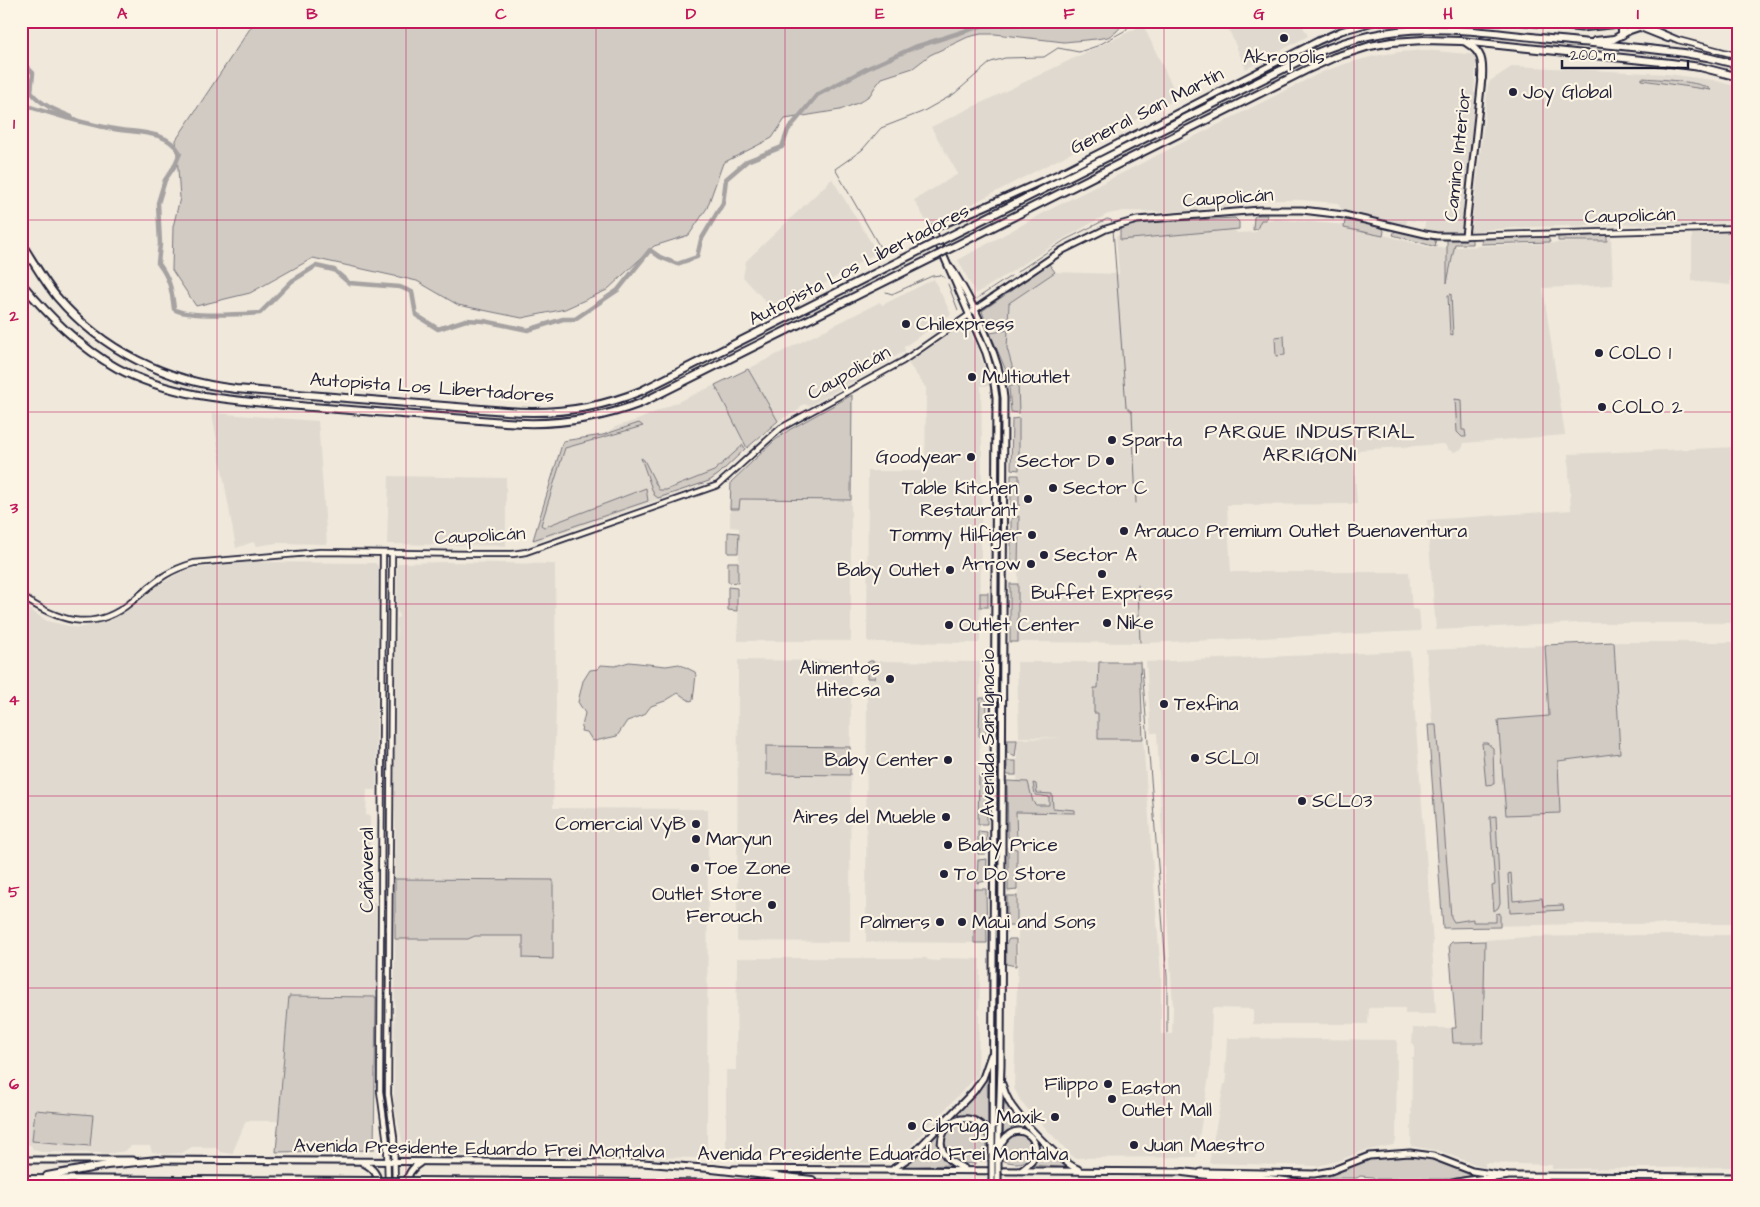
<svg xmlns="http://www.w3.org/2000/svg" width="1760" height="1207" viewBox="0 0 1760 1207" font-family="'Architects Daughter',sans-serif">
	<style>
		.built { fill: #e0d9cf }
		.green { fill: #d1cbc3; stroke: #7a767f }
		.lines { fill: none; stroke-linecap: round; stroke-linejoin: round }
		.stream { stroke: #716f79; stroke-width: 1 }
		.canal { stroke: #a6a2a2; stroke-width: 4.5 }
		.tertiary-casing { stroke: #22223b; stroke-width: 8 }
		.secondary-casing { stroke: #22223b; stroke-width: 9 }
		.motorway-casing { stroke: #22223b; stroke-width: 10 }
		.tertiary { stroke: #fcf5e5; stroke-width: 4.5 }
		.secondary { stroke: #fcf5e5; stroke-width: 5 }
		.motorway { stroke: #fcf5e5; stroke-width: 6 }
		.secondary-bridge-casing { stroke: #22223b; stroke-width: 9; stroke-linecap: butt }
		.motorway-bridge-casing { stroke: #22223b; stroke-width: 10; stroke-linecap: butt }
		.secondary-bridge { stroke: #fcf5e5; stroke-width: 5 }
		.motorway-bridge { stroke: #fcf5e5; stroke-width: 6 }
		.grid { fill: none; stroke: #c2185b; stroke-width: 1; stroke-opacity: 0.55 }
		.poi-dot { fill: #22223b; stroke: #fcf5e5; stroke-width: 2 }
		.labels { text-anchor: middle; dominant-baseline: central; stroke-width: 4.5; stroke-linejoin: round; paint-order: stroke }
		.poi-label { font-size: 19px; fill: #22223b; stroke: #fcf5e5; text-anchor: start }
		.street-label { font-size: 19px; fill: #22223b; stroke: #fcf5e5 }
		.neighbourhood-label { font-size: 20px; letter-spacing: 1px; fill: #22223b; stroke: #fcf5e5 }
		.neatline { fill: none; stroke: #c2185b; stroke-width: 2 }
		.grid-label { font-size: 16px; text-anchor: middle; font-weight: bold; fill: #c2185b }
	</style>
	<rect width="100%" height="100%" fill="#efe8db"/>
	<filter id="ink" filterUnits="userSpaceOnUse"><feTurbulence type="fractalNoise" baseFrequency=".02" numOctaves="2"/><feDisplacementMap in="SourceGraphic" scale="10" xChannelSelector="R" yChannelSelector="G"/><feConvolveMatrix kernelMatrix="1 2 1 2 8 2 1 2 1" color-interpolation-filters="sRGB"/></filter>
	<g filter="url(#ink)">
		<g class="built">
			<path d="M1225,21H1300L1308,36L1246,69Z"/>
			<path d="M1143,25L1178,98L929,226L914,200L958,174L931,127Z"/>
			<path d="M1426,50L1477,55L1474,92L1476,94L1461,232H1438L1424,230L1425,222L1407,220L1406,226L1342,210L1337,203L1300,200H1260L1258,197L1249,202L1217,209L1212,206L1196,210L1165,212L1124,211L1108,214L1063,239L976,294L958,260L1049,210L1322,72L1348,63L1374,56L1400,52Z"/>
			<path d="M1513,66L1668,74L1713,80L1739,87V222L1525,227L1471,231L1488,86L1490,81Z"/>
			<path d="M832,179L877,252L776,313L743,277L746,261Z"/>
			<path d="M1277,219L1346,225L1433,248L1608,241L1609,235L1611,236L1613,285L1543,288L1565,435L1464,443L1462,449L1454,452L1449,450L1444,444L1359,450L1354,461L1357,504L1227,505L1231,572H1409L1412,609L1419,610L1421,631L1144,643L1018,642L1019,413L1018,384L1007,348L1009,303L1055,272L1119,274L1116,236L1135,231L1230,222L1237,233L1256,232L1261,220Z"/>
			<path d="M1733,231L1730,285L1692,281V232Z"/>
			<path d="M934,279L951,314L904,347L905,351L838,390L809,406L804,404L800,407L799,410L778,421L748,369L880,302L882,305Z"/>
			<path d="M964,324L967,325L978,349L990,386H981L982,448L980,641L978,643L869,642L867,640L868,471H925L926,388L908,363Z"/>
			<path d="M715,385L747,448L718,476L710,482L534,542L563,441L603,435L615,427L640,419Z"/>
			<path d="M212,413L318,421L327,544L277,543L257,546L253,542L236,548Z"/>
			<path d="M1739,447V623H1579L1436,630L1427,520L1571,510L1568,454Z"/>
			<path d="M389,476L506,478V546L387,544Z"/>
			<path d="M739,499L851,500V640L850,641H738L739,528L730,527V509H739Z"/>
			<path d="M244,562L375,563L378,566L376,790H367L366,815L370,816V902H376V997L289,996L278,1121H246L232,1154L221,1152L215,1147H192L182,1153L166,1154L152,1152L150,1146H131L125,1151L112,1153L41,1152L33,1150L31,1145H21V604L47,621L78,628L109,621L137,604L159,585L185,570Z"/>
			<path d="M446,562L555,564L556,706L553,808L708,809L707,1158L405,1154L394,1104L395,939H468L475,936H523L553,880L395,879V706L397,618L399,617V614L397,611V565L399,563Z"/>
			<path d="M1614,642H1739V924H1580L1450,927L1426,650L1545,645L1549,716L1498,720L1558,761L1619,753Z"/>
			<path d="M1410,651L1433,944L1432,946L1436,1014H1405V1008H1369L1368,1024H1253V1009L1212,1008L1210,1070L1196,1157L1074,1158L1021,1102L1014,1088L1018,949L1017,739L1063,738L1019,737L1017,662H1099L1098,688H1094V713H1098V739H1143L1161,975V1034H1172L1173,1007L1163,851L1157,733H1151L1146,662Z"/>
			<path d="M738,660L850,661L851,662L850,942L737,941Z"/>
			<path d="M870,661L980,662L979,943L866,942L867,663Z"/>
			<path d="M1640,935H1739V1167L1552,1169V1165L1485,1163V1168L1440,1151L1411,1146L1412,1057H1414V1044H1412L1413,1028H1452L1453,1043H1483L1485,940L1527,937Z"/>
			<path d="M737,958H926L928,960L938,961L942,958L980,959L978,1075L933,1122L926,1127L925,1130L907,1150L891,1160L883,1162L870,1163L814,1162L810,1158L805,1157L726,1158V1070H736Z"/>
			<path d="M1227,1038L1397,1040L1396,1141L1393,1145L1363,1151L1337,1161L1318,1166L1209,1163L1224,1084H1226L1227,1075L1225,1074Z"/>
		</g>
		<g class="green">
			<path d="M255,21H1126L1116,32L1108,37L1096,39L1064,42L995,34H981L968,37L930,55L913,68L882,78L875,87L870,95L860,102L840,110L785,119L772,138L723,163L707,208L689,235L654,246L607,290L565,309L522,318L458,305L417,281L313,258L250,293L196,306L172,270L173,227L180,198L176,140Z"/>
			<path d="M1642,78C1656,79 1703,81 1711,90L1642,80Z"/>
			<path d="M1258,215H1267L1266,220H1261L1257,229L1253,230L1254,217Z"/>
			<path d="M1235,218L1239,222V229L1120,240V229L1136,223Z"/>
			<path d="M1345,220L1382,227L1384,231L1383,236L1344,228Z"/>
			<path d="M1395,230L1435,240L1436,247L1393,235Z"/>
			<path d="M1607,235V241H1558V237Z"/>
			<path d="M1548,237L1550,242L1481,244L1482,239Z"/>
			<path d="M1472,238V244H1455L1447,283V239Z"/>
			<path d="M1049,264L1055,272L1009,303L1008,325L988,329L982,311Z"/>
			<path d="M1451,294L1453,335L1450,334L1448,295Z"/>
			<path d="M1008,330L1007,348L1014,373H1007L990,333Z"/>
			<path d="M1284,336L1285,355L1276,356L1275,337Z"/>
			<path d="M748,369L778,421L747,448L715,385Z"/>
			<path d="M1018,384L1019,413L1011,412L1009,387Z"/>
			<path d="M852,395L851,500L740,499L739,509H730L731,482L774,441L789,430Z"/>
			<path d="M1455,399L1461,400L1462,430H1465L1466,437H1462L1457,432Z"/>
			<path d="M1019,418V470L1011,469L1012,419Z"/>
			<path d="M639,423L643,426L565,448L541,525L544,527L646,488L648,501L533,540L563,441L603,435Z"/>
			<path d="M743,445L745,449L719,474L709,481L658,498L654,495L641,458L644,460L659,490H666L714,471Z"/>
			<path d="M1011,475H1019V506L1011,507Z"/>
			<path d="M1019,516L1018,567H1011V519Z"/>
			<path d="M728,532L739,533L738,553H728Z"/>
			<path d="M728,562H738V583L728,582Z"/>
			<rect x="1010" y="584" width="8" height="58"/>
			<path d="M728,587L737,588V611L728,610Z"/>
			<rect x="980" y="593" width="8" height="14"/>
			<path d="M1614,642L1620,753L1558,761L1560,813L1506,815L1498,720L1549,716L1545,645Z"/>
			<path d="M870,661H873L875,678H867V663Z"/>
			<path d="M629,662L666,666L679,664L695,672L696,675L693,700L690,701L678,693L665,701L651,706L644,715L627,721L617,736L595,741L592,740L587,732L581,731L585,713L578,702L583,681L590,670L598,669L601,665L615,666Z"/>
			<path d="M1099,662H1140L1143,739H1098V713H1094V688H1098Z"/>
			<path d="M980,698H987L986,737L979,736Z"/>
			<path d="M1428,725H1436L1451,917L1454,922L1473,919V922H1496V914L1500,913V927L1443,928Z"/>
			<path d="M1007,740H1017L1015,757L1007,752Z"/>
			<path d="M1482,743H1487L1493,748L1494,784L1486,785Z"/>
			<path d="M766,746L850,747V775L766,774Z"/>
			<rect x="1007" y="761" width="9" height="14"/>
			<path d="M979,776H987V824H978Z"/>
			<path d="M1007,781L1028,782L1033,802L1036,805H1049V797L1035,795L1033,783L1036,784L1037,793L1052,794L1053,808L1075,810V813L1016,812L1017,841L1008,837Z"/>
			<path d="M1496,816L1500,903L1498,908L1494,911L1492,886L1495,885L1490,817Z"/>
			<path d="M978,831L987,832L986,854H978Z"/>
			<path d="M1008,847L1017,849V890L1008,891Z"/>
			<path d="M987,859L986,881L977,883L978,860Z"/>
			<path d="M1511,873L1513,901L1542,898L1543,906L1563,905L1564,910L1510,913L1508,874Z"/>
			<path d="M395,879L553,880V959L523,958V936H475L468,939H395Z"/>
			<path d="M974,889H986L987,943H974Z"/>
			<rect x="1007" y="896" width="10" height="30"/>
			<path d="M1009,939H1016V966L1006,964V944Z"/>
			<path d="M1485,941L1483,1043H1453L1452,1028H1456L1449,945L1452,942Z"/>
			<path d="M289,996L376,997L374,1150L276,1152Z"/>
			<path d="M987,1072L988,1127C962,1097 918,1134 951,1165L901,1167L911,1158L980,1086Z"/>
			<path d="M1004,1099L1059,1160L1068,1168L1031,1165L1038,1157V1142C1028,1129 1017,1126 1003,1134Z"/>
			<path d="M35,1110L93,1115L90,1146L32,1141Z"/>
			<path d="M967,1120C991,1131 987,1138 986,1161L975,1160V1164L960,1163L946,1155C945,1152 943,1147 943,1143C943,1129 956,1122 967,1120Z"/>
			<path d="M1018,1133C1044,1140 1037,1171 1004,1161C1004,1148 1003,1137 1018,1133Z"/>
			<path d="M1407,1156L1424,1157L1476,1175L1450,1179H1375L1373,1177L1360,1176L1357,1178H1319L1318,1176L1374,1158Z"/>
		</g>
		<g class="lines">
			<g class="stream">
				<path d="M1113,229L1126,407L1132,412L1136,503"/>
				<path d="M881,249L835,169L862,150L881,128L922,112L954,94L991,62L1005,58L1044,57L1058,48L1079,52L1097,46L1126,30L1131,21"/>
				<path d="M1017,272L1065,240L1107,219L1111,220L1113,225"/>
				<path d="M948,284L958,310"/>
				<path d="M886,292L892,294L932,276L940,275L945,278"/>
				<path d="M976,299L1011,276"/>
				<path d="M1138,585L1140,642"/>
				<path d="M1142,668L1167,977V1033"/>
			</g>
			<g class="canal">
				<path d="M21,61L33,73L31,92C41,105 57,111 72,117"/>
				<path d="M21,77V80"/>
				<path d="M21,98C27,108 36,109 47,112C69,119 92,125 114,129C137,133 167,130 180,153L174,167L165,180L158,203L160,244L158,263C170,278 172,291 174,309C186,318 243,314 260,313L292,281L316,266L334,270L349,283L400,287L412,292L416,315L438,329L466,320L484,321L528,330L563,319H575L618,290L650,250L660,257L677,264L697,257L701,240L723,203L726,179L747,161L782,147L788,130L817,95L866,69L915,47L981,26L1021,24L1034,21"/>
			</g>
			<g class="tertiary-casing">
				<g id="tertiary">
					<path d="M1633,21L1678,40L1739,56"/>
					<path d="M1620,24L1638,27L1668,39"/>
					<path d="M1573,26L1602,21"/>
					<path d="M1465,236L1739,228"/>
					<path d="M383,554L380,1091L387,1143L388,1186"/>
					<path d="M392,554L388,1094L394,1137L395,1186"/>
					<path d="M21,596C56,620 92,634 130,603C154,584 162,572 194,563L320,552L475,554H513L526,552L718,485L781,428L903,361L969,315"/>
				</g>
			</g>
			<g class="secondary-casing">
				<g id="secondary">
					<path d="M1515,21L1581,28L1620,24"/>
					<path d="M951,268C961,282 968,297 976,312C989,340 1001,367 1004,398L1001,1065L998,1160"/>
					<path d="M973,311L1063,250L1106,229L1137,220L1260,210H1302L1344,215L1425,234L1437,236H1465L1482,78"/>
					<path d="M1002,1084C1004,1091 1007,1098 1011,1105C1022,1121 1060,1162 1078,1169"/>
					<path d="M999,1148C1015,1109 1057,1147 1022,1170"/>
					<path d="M21,1160H133"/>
					<path d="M156,1160L643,1163L715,1169"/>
					<path d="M992,1160L996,397L993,377L986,353L932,229L984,207L1060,173L1318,41L1341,31L1377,21"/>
					<path d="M363,1163C373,1168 378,1174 379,1186"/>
					<path d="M894,1168L909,1158L974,1091L983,1078L991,1055"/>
					<path d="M964,1168C911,1149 964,1088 991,1138"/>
					<path d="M734,1169L1185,1172"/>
					<path d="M1201,1172L1314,1174L1331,1171L1369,1156L1410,1153L1433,1156L1472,1171L1506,1176L1739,1177"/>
					<path d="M406,1186C407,1175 411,1168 420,1163"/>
				</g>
			</g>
			<g class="motorway-casing">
				<g id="motorway">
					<path d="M1620,24L1622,29V35"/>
					<path d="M1595,41L1614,39L1630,30L1645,25"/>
					<path d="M1467,43C1482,52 1483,61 1482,78"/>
					<path d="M942,240L1301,60C1388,18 1448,28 1541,38C1589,43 1636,47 1684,53L1707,57L1739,65"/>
					<path d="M21,243C33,261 43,280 57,297C103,351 166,381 236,389L506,411C554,415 597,409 641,391L933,244"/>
					<path d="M947,250L1306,70L1335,57L1370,46L1392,42L1424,40L1461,41L1671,63L1700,67L1739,77"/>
					<path d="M21,283C49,316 79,347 117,368C177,400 246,401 312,407C376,412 441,417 505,422C552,426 596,420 641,403L938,255"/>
					<path d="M712,1169L812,1180"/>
					<path d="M1183,1172L1208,1175L1262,1178L1324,1186"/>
					<path d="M47,1176L107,1165L158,1160"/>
					<path d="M21,1179L369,1181"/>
					<path d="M417,1181L986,1186"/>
					<path d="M1440,1186L1466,1181L1506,1176"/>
				</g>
			</g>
			<use href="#tertiary" class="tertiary"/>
			<use href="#secondary" class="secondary"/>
			<use href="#motorway" class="motorway"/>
			<g class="secondary-bridge-casing">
				<g id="secondary-bridge">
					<path d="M992,1186V1160"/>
					<path d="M998,1186V1160"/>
				</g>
			</g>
			<g class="motorway-bridge-casing">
				<g id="motorway-bridge">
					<path d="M933,244L942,240"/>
					<path d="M938,255L947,250"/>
					<path d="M369,1181H417"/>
				</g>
			</g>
			<use href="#secondary-bridge" class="secondary-bridge"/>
			<use href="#motorway-bridge" class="motorway-bridge"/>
		</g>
	</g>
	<path class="grid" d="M217,21V1186M406,21V1186M596,21V1186M785,21V1186M975,21V1186M1164,21V1186M1354,21V1186M1543,21V1186M21,220H1739M21,412H1739M21,604H1739M21,796H1739M21,988H1739"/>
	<g class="poi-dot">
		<circle cx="1284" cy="38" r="5"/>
		<circle cx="1513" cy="92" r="5"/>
		<circle cx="906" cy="324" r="5"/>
		<circle cx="1599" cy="353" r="5"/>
		<circle cx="972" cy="377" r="5"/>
		<circle cx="1602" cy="407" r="5"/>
		<circle cx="1112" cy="440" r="5"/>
		<circle cx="971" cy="457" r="5"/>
		<circle cx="1110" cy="461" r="5"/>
		<circle cx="1053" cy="488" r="5"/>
		<circle cx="1028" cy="499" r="5"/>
		<circle cx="1124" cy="531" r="5"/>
		<circle cx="1032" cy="535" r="5"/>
		<circle cx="1044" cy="555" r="5"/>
		<circle cx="1031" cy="564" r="5"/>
		<circle cx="950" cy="570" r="5"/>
		<circle cx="1102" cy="574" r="5"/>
		<circle cx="1107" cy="623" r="5"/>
		<circle cx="949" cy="625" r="5"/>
		<circle cx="890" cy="679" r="5"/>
		<circle cx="1164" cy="704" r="5"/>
		<circle cx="1195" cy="758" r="5"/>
		<circle cx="948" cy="760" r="5"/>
		<circle cx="1302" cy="801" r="5"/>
		<circle cx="946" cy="817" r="5"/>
		<circle cx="696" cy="824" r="5"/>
		<circle cx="696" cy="839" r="5"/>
		<circle cx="948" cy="845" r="5"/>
		<circle cx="695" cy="868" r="5"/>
		<circle cx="944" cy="874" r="5"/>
		<circle cx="772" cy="905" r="5"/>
		<circle cx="940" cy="922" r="5"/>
		<circle cx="962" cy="922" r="5"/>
		<circle cx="1108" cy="1084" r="5"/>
		<circle cx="1112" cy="1099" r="5"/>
		<circle cx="1055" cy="1117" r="5"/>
		<circle cx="912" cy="1126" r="5"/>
		<circle cx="1134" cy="1145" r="5"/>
	</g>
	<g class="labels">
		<g class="poi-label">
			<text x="1284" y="57" text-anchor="middle">Akropolis</text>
			<text x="1523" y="92">Joy Global</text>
			<text x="916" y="324">Chilexpress</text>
			<text x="1609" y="353">COLO 1</text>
			<text x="982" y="377">Multioutlet</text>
			<text x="1612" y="407">COLO 2</text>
			<text x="1122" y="440">Sparta</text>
			<text x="961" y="457" text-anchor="end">Goodyear</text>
			<text x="1100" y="461" text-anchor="end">Sector D</text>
			<text x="1018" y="488" text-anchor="end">Table Kitchen<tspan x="1018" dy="22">Restaurant</tspan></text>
			<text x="1063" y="488">Sector C</text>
			<text x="1134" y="531">Arauco Premium Outlet Buenaventura</text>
			<text x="1022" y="535" text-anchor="end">Tommy Hilfiger</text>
			<text x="1054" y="555">Sector A</text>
			<text x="1021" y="564" text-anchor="end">Arrow</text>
			<text x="940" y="570" text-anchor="end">Baby Outlet</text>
			<text x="1102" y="593" text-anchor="middle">Buffet Express</text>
			<text x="1117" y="623">Nike</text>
			<text x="959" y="625">Outlet Center</text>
			<text x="880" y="668" text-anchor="end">Alimentos<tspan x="880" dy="22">Hitecsa</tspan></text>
			<text x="1174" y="704">Texfina</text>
			<text x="1205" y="758">SCL01</text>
			<text x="938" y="760" text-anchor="end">Baby Center</text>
			<text x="1312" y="801">SCL03</text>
			<text x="936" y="817" text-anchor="end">Aires del Mueble</text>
			<text x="686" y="824" text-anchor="end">Comercial VyB</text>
			<text x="706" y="839">Maryun</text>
			<text x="958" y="845">Baby Price</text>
			<text x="705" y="868">Toe Zone</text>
			<text x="954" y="874">To Do Store</text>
			<text x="762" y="894" text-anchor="end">Outlet Store<tspan x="762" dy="22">Ferouch</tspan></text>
			<text x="930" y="922" text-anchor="end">Palmers</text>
			<text x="972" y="922">Maui and Sons</text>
			<text x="1098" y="1084" text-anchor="end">Filippo</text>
			<text x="1122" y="1088">Easton<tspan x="1122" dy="22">Outlet Mall</tspan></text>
			<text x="1045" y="1117" text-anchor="end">Maxik</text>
			<text x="922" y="1126">Cibrugg</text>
			<text x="1144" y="1145">Juan Maestro</text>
		</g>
		<g class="street-label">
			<text transform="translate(1147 111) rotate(-27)">General San Martín</text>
			<text transform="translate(1458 155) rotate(-84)">Camino Interior</text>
			<text transform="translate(1228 198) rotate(-4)">Caupolicán</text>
			<text transform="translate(1630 216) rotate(-2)">Caupolicán</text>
			<text transform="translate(859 265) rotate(-27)">Autopista Los Libertadores</text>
			<text transform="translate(849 373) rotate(-29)">Caupolicán</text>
			<text transform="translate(432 388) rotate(4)">Autopista Los Libertadores</text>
			<text transform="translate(480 536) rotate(-3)">Caupolicán</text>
			<text transform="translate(988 733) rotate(-90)">Avenida San Ignacio</text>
			<text transform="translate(367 870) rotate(-90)">Cañaveral</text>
			<text transform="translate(479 1149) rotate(1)">Avenida Presidente Eduardo Frei Montalva</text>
			<text x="883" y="1154">Avenida Presidente Eduardo Frei Montalva</text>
		</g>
		<g class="neighbourhood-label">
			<text x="1310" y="432">PARQUE INDUSTRIAL<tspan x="1310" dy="23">ARRIGONI</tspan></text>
		</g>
	</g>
	<rect width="1760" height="1207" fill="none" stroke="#fcf5e5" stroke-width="55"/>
	<path d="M1562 60v8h126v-8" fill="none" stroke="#22223b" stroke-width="2.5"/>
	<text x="1570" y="60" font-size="15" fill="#22223b" stroke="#fcf5e5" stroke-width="4" paint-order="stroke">200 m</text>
	<rect x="28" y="28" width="1704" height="1152" class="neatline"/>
	<g class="grid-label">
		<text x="122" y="19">A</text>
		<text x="312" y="19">B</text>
		<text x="501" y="19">C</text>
		<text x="691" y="19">D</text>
		<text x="880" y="19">E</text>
		<text x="1069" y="19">F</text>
		<text x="1259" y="19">G</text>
		<text x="1448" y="19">H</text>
		<text x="1638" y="19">I</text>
		<text x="14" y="129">1</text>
		<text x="14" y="321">2</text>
		<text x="14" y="513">3</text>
		<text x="14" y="705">4</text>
		<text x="14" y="897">5</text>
		<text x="14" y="1089">6</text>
	</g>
</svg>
